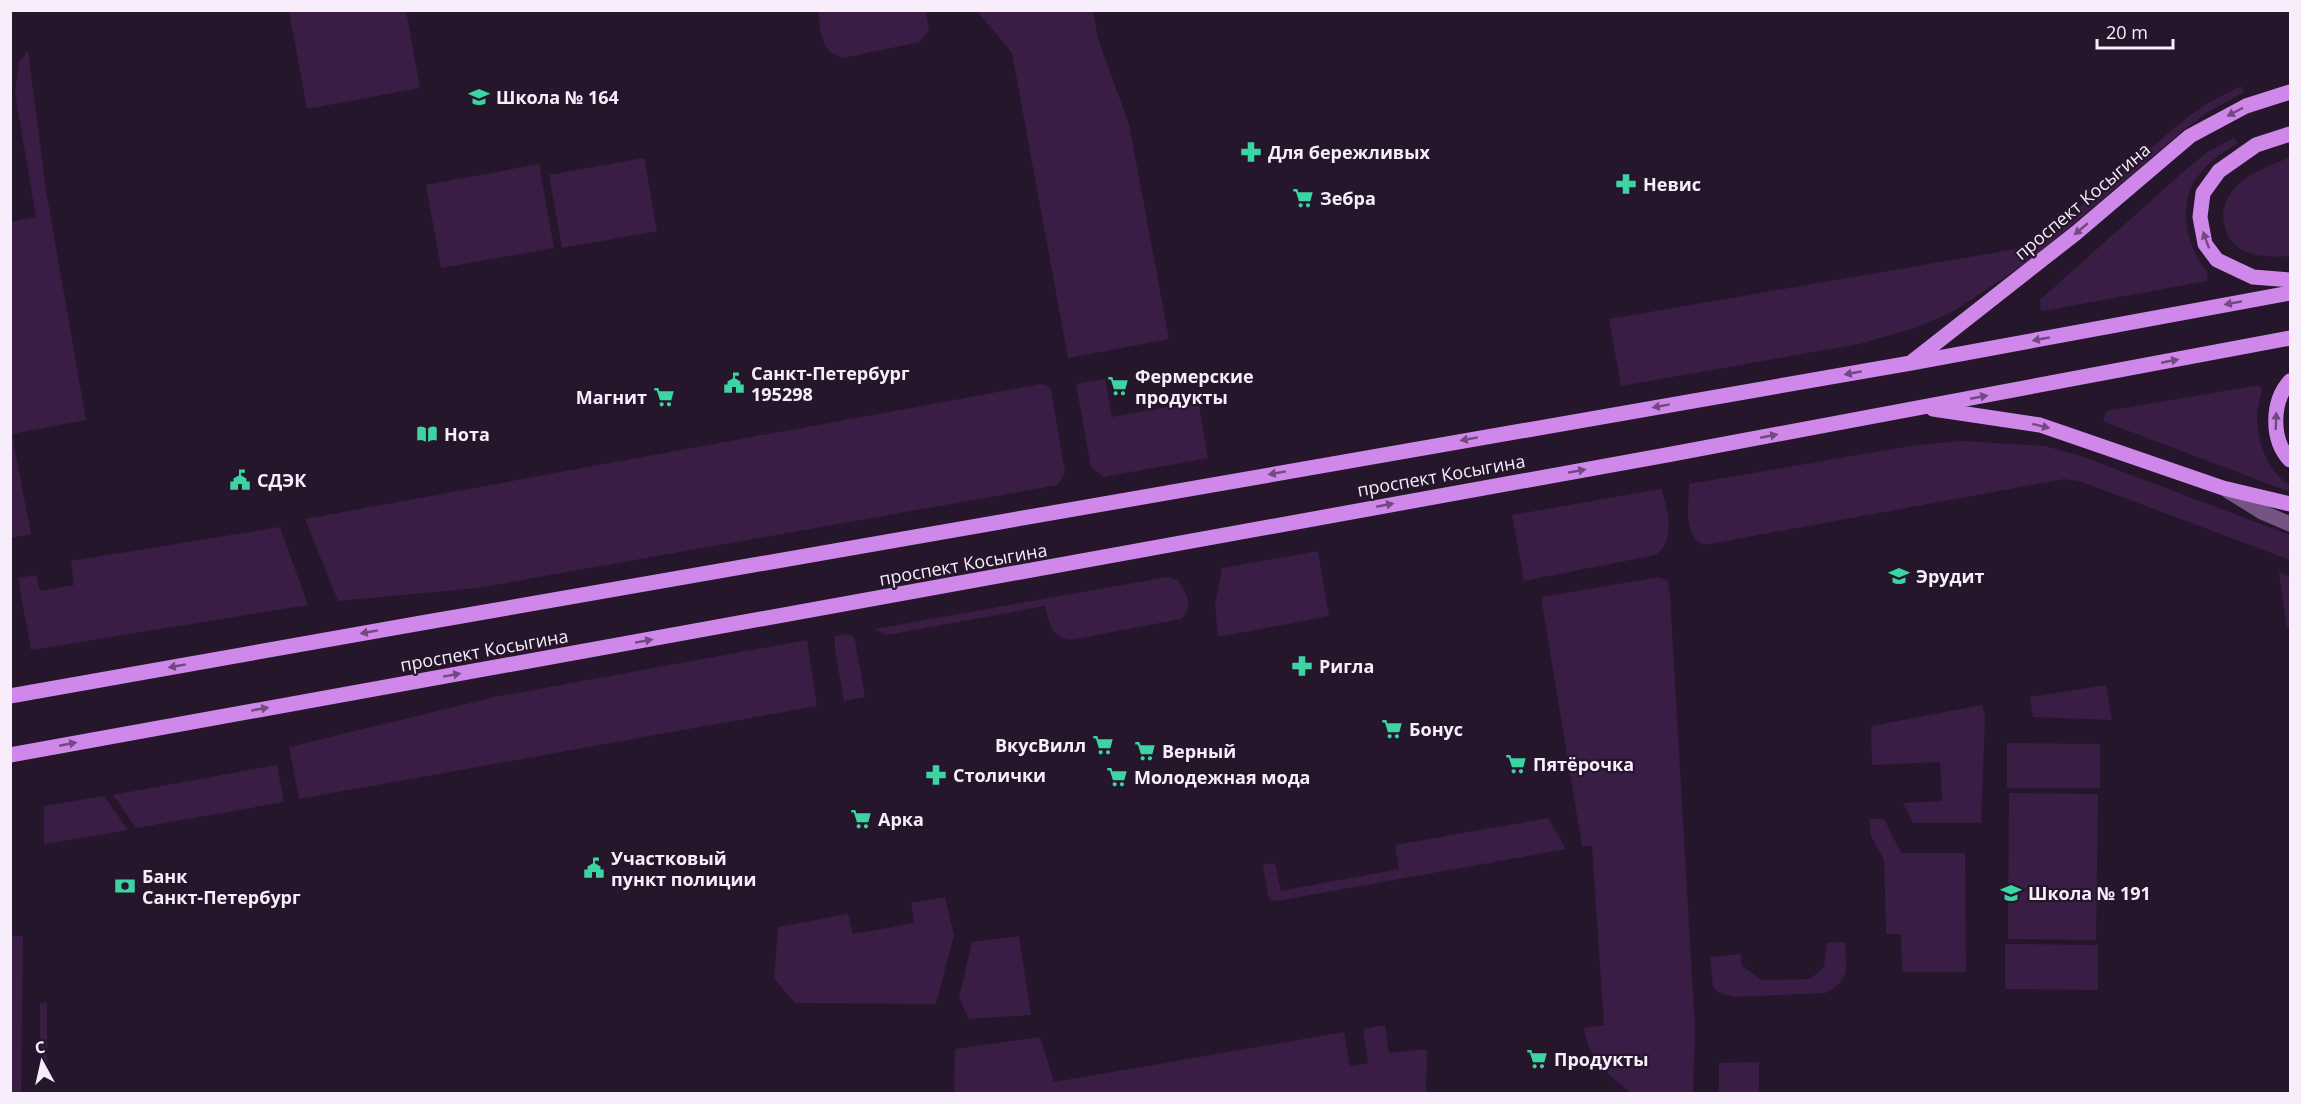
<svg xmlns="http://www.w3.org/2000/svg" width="2301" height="1104" viewBox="0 0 2301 1104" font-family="'Open Sans',sans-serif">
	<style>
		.green { fill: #3a1d45 }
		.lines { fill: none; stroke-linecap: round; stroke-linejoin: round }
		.minor { stroke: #755382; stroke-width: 15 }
		.major { stroke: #d087ea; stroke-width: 15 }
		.oneway { fill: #724981 }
		.labels { text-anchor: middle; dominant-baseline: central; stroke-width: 4.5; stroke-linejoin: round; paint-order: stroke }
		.poi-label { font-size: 18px; font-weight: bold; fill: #f7edfb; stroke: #25162b; text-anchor: start }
		.street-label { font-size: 18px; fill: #f7edfb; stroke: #25162b }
	</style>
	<rect width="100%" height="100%" fill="#25162b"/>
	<g class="green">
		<path d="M289,11H406L420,88L307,109Z"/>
		<path d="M818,11H926L929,30L920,42L843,58C819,50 821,32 818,11Z"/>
		<path d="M977,11H1093L1098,39L1129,124L1169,339L1068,358L1012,53Z"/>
		<path d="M28,51L46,190L86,420L12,434L31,534L11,538V222L36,217L15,93L19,62Z"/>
		<path d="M2241,86L2244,92L2208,112L2184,130L2031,260L1952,312L1915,328L1859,344L1621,386L1609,319L2033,246L2178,125L2204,105Z"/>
		<path d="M2234,138L2238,143C2223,152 2208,162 2198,176C2179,201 2185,236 2199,261C2203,268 2210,272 2207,281L2043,311L2040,308V300L2191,165L2209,151Z"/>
		<path d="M2290,157V256C2263,258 2230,257 2224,223C2221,210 2226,199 2234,189C2247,173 2272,165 2290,157Z"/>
		<path d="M644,158L657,231L562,248L549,175Z"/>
		<path d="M539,164L554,248L441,268L426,185Z"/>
		<path d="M1105,379L1112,417L1190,403L1189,394L1197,393L1208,458L1103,477L1091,467L1076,384Z"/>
		<path d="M1041,384L1047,385L1051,389L1065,472L1058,485L477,588L338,601L305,519Z"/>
		<path d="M2253,386H2259L2262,389C2261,397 2258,405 2257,413C2256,438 2267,472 2290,485V492L2105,422L2103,418L2107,411Z"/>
		<path d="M1960,441L2045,446L2081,456L2290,535V560L2082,482L2064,479L1704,545C1682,537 1689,503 1689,484L1910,446Z"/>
		<path d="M1661,489C1668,507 1676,544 1655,555L1524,581L1512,515Z"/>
		<path d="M280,527L308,605L31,650L18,578L36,575L40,591L74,585L71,561Z"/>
		<path d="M1318,551L1329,616L1218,637L1215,605L1222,568Z"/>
		<path d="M2279,572L2290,577V631L2286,624Z"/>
		<path d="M1167,577L1177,580C1187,592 1195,607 1181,619L1070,640C1050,637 1050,622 1045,606L887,635L874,629Z"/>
		<path d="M1659,577L1668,581L1670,596L1695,1029L1693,1093H1631C1606,1071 1590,1064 1584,1028L1604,1025L1592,846H1582L1541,597Z"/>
		<path d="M848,634L853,636L855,641L865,697L844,701L835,649V636Z"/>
		<path d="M807,640L817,706L299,799L289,747L495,697Z"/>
		<path d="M2106,685L2112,720L2033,717L2030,697Z"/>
		<path d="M1982,705L1985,716L1981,823H1913L1903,803L1942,801L1940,762L1872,765L1871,726Z"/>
		<path d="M2007,743L2100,744V788H2007Z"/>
		<path d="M277,765L284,802L136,828L113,795Z"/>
		<path d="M2009,793L2098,794L2096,940L2008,939Z"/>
		<path d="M104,796L128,830L44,844V806Z"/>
		<path d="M1548,818L1566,849L1277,901L1271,900L1268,896L1263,865L1275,863L1281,891L1399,869L1395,845Z"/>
		<path d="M1869,819H1884L1901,853H1965L1966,972H1902L1901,934H1886L1884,860L1871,836Z"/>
		<path d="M945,897L954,935L936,1004L795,1003L774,979L778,927L848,914L853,934L914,923L911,903Z"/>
		<path d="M11,936H23L21,1093H11Z"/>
		<path d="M1019,936L1031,1015L969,1019L959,998L972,942Z"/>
		<path d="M1845,942C1846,967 1851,980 1826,993L1734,997L1720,993L1713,987L1710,957L1741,954L1742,966L1762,980L1810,979L1824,967L1827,943Z"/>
		<path d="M2005,944L2098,945V990L2005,989Z"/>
		<path d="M47,1002V1068H40V1003Z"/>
		<path d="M1385,1025L1389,1053L1427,1049L1426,1093H954L955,1049L1040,1037L1054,1082L1344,1032L1350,1066L1368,1063L1363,1029Z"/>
		<path d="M1759,1062V1093H1719V1063Z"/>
	</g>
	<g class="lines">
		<path class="minor" d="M2228,491L2262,512L2290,524"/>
		<g class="major">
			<path d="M2290,134L2256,145L2219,171L2203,193L2200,217L2205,244L2217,260L2253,277L2290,280"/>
			<path d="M1913,361L2076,233L2190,136L2246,106L2290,92"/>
			<path d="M2290,381C2271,402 2271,440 2290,460"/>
			<path d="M1933,409L2040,425L2223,488L2290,504"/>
			<path d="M10,696L427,622L1911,363L2290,293"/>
			<path d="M10,755L1672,454L2290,338"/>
		</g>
	</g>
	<defs><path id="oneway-solid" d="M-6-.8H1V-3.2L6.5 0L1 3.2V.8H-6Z" transform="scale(1.5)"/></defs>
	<g class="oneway">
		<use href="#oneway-solid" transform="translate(2235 112) rotate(152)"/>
		<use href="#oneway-solid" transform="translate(2081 229) rotate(140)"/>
		<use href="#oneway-solid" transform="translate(2206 240) rotate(-110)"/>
		<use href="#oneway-solid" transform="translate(2233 303) rotate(170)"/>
		<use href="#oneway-solid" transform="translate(2041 339) rotate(170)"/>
		<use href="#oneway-solid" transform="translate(2170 361) rotate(-11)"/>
		<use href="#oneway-solid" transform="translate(1853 373) rotate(170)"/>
		<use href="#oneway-solid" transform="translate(1979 397) rotate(-11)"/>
		<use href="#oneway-solid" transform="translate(1661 406) rotate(170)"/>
		<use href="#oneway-solid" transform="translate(2276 421) rotate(-88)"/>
		<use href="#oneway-solid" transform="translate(2041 426) rotate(14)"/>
		<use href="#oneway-solid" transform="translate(1769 436) rotate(-11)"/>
		<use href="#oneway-solid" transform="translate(1469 439) rotate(170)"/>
		<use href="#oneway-solid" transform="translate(1577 471) rotate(-10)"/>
		<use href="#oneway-solid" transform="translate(1277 473) rotate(170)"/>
		<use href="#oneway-solid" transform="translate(1385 505) rotate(-11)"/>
		<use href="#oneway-solid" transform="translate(369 632) rotate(170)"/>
		<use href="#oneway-solid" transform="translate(644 641) rotate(-10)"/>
		<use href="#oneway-solid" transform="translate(177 666) rotate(170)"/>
		<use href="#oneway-solid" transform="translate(452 675) rotate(-10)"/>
		<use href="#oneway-solid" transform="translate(260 709) rotate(-10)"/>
		<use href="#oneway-solid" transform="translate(68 744) rotate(-11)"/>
	</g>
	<defs>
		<g id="school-bare" transform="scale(1.62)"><path d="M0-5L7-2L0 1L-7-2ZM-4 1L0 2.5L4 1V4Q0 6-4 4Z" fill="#3dd4a3" stroke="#25162b" stroke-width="2.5" paint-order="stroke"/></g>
		<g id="pharmacy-bare" transform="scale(1.62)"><path d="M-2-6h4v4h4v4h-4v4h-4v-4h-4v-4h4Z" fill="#3dd4a3" stroke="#25162b" stroke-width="2.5" paint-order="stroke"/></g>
		<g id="supermarket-bare" transform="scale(1.62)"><path d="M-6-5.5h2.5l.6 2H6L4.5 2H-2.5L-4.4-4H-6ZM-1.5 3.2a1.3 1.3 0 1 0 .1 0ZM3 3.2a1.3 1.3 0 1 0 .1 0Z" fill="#3dd4a3" stroke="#25162b" stroke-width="2.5" paint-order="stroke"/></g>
		<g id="civic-bare" transform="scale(1.62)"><path d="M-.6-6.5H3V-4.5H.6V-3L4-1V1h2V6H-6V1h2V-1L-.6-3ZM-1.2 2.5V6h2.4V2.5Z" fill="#3dd4a3" stroke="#25162b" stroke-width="2.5" paint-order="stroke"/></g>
		<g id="library-bare" transform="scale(1.62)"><path d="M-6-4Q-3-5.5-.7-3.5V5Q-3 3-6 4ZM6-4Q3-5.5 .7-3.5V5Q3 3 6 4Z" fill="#3dd4a3" stroke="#25162b" stroke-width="2.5" paint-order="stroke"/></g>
		<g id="bank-bare" transform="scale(1.62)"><path d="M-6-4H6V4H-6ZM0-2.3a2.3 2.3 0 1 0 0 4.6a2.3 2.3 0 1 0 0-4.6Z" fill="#3dd4a3" stroke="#25162b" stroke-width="2.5" paint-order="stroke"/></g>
	</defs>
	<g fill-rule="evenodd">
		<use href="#school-bare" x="479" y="97"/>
		<use href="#pharmacy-bare" x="1251" y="152"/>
		<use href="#pharmacy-bare" x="1626" y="184"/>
		<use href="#supermarket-bare" x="1303" y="198"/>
		<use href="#civic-bare" x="734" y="383"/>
		<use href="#supermarket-bare" x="1118" y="386"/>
		<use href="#supermarket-bare" x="664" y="397"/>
		<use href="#library-bare" x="427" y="434"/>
		<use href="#civic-bare" x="240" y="480"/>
		<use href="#school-bare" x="1899" y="576"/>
		<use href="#pharmacy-bare" x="1302" y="666"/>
		<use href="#supermarket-bare" x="1392" y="729"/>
		<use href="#supermarket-bare" x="1103" y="745"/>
		<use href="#supermarket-bare" x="1145" y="751"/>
		<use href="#supermarket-bare" x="1516" y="764"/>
		<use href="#pharmacy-bare" x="936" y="775"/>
		<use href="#supermarket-bare" x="1117" y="777"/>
		<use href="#supermarket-bare" x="861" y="819"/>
		<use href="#civic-bare" x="594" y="868"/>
		<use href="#bank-bare" x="125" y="886"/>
		<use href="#school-bare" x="2011" y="893"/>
		<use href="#supermarket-bare" x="1537" y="1059"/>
	</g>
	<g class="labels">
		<g class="poi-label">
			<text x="496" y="97">Школа № 164</text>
			<text x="1268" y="152">Для бережливых</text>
			<text x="1643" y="184">Невис</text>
			<text x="1320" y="198">Зебра</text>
			<text x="751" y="373">Санкт-Петербург<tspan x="751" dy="21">195298</tspan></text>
			<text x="1135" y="376">Фермерские<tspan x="1135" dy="21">продукты</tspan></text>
			<text x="647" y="397" text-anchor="end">Магнит</text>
			<text x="444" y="434">Нота</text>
			<text x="257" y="480">СДЭК</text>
			<text x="1916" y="576">Эрудит</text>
			<text x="1319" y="666">Ригла</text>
			<text x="1409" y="729">Бонус</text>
			<text x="1086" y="745" text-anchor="end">ВкусВилл</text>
			<text x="1162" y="751">Верный</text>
			<text x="1533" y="764">Пятёрочка</text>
			<text x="953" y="775">Столички</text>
			<text x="1134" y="777">Молодежная мода</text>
			<text x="878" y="819">Арка</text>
			<text x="611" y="858">Участковый<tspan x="611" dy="21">пункт полиции</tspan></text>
			<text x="142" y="876">Банк<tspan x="142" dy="21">Санкт-Петербург</tspan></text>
			<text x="2028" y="893">Школа № 191</text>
			<text x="1554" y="1059">Продукты</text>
		</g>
		<g class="street-label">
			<text transform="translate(2082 201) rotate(-40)">проспект Косыгина</text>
			<text transform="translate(1441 475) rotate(-10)">проспект Косыгина</text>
			<text transform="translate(963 564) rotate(-10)">проспект Косыгина</text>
			<text transform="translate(484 650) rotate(-10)">проспект Косыгина</text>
		</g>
	</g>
	<rect width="2301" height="1104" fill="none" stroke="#f7edfb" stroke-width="24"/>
	<g transform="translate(42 1062) rotate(352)" stroke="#25162b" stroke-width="4.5" paint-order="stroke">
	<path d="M0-4.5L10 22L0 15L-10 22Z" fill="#f7edfb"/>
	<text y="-9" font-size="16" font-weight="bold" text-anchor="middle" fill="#f7edfb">С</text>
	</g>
	<path d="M2097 39v9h76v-9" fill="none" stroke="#f7edfb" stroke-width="3"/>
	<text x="2106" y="39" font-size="18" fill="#f7edfb" stroke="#25162b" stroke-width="4.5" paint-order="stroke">20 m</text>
</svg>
